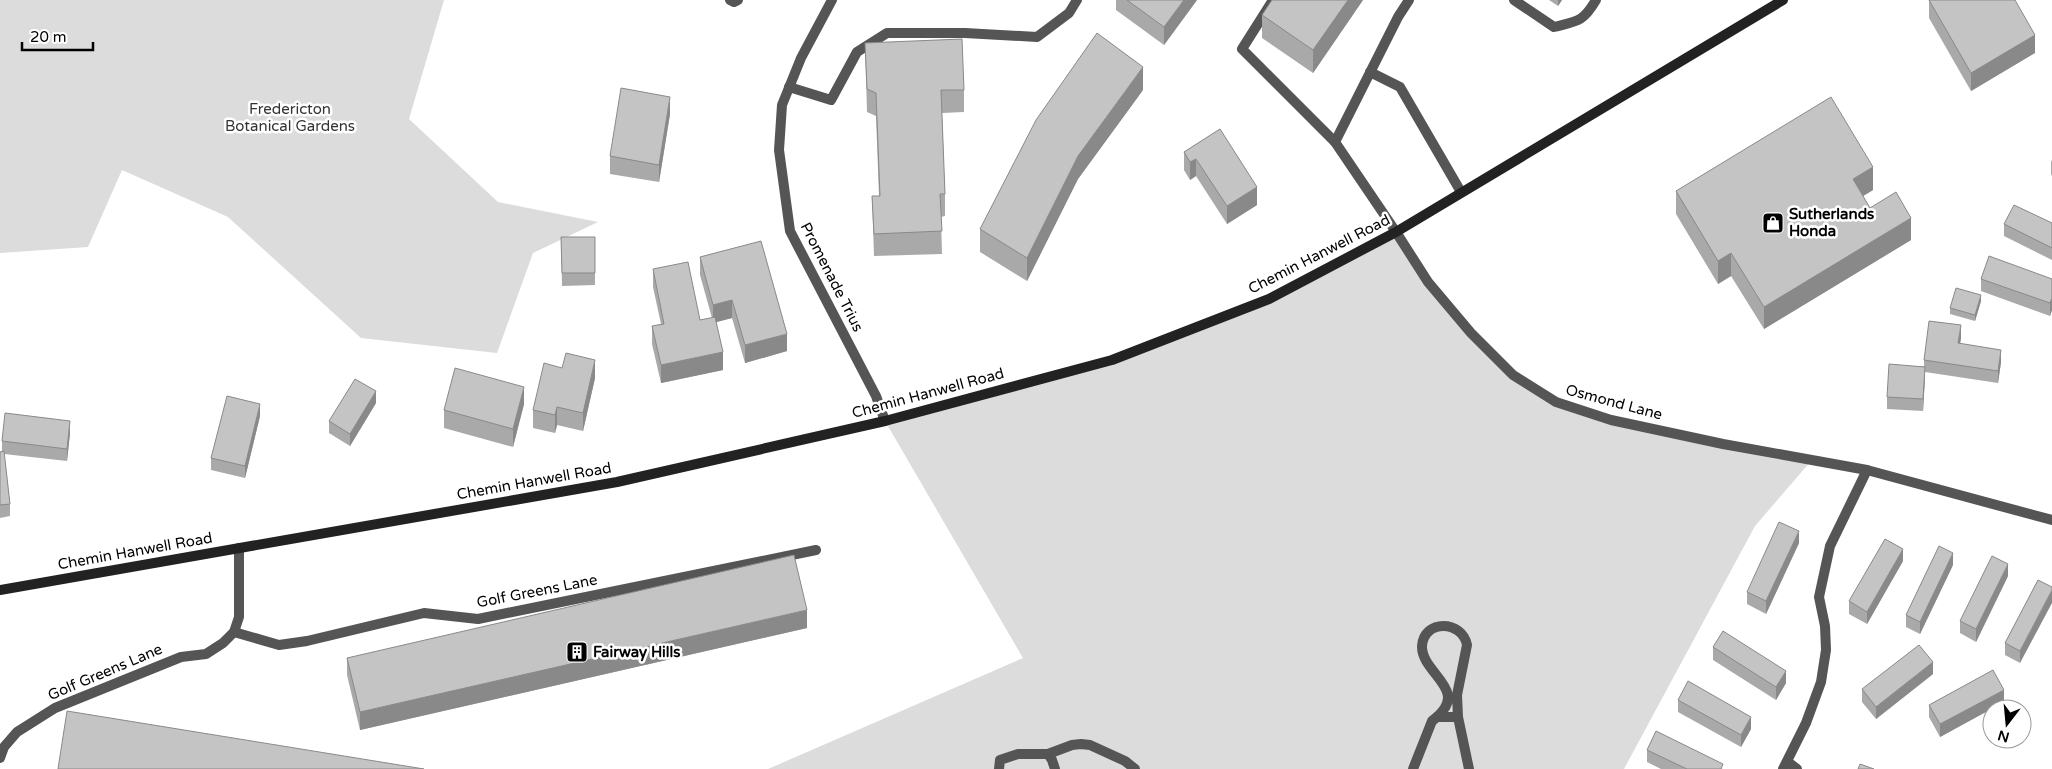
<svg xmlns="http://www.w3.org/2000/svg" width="2052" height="769" viewBox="0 0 2052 769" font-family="'Varela Round',sans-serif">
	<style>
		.green { fill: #dcdcdc }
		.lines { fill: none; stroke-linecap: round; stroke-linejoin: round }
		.lane { stroke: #555; stroke-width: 10 }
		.street { stroke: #555; stroke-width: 10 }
		.secondary { stroke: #222; stroke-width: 10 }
		.wall { fill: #a9a9a9 }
		.shaded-wall { fill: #898989 }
		.building { fill: #c4c4c4; stroke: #898989 }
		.labels { text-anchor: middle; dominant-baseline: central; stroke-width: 5; stroke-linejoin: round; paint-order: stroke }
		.park-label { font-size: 15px; fill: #333; stroke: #fff }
		.poi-label { font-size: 15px; font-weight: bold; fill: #000; stroke: #fff; text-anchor: start }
		.street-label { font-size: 15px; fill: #000; stroke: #fff }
	</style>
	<rect width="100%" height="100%" fill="#fff"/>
	<g class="green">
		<path d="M0,0H444L409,119L498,202L598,222L533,253L497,353L361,338L228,217L122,170L88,247L0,253Z"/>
		<path d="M1396,232L1428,282L1513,375L1556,402L1611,420L1811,461L1755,526L1624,769H768L1023,658L885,421L1112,360L1269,299Z"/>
	</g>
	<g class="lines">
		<g class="lane">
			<path d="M730,0L734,2L738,0"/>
			<path d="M1273,0L1242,49L1335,142"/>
			<path d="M1514,0L1554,27C1578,21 1583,22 1596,0"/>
			<path d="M1370,72L1400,87L1461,192"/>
			<path d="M789,87L831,100L857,52L887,33H965L1037,37L1069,13L1077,0"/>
			<path d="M1396,232L1335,142L1398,17L1409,0"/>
			<path d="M1437,717C1469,689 1421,673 1422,646C1424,619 1462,620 1467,645L1457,695L1458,717L1469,769"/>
			<path d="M1048,754L1052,760L1055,769"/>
			<path d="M999,769L1000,760L1018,754H1048L1072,745L1081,744L1090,745L1125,761L1135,769"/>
			<path d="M1413,769L1432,721L1437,717H1458"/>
		</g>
		<g class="street">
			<path d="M832,0L801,58L782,105L779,150L790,231L876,396L885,421"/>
			<path d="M1396,232L1428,282L1471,333L1513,375L1556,402L1611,420L1723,444L1867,470L2052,520"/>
			<path d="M234,632L279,645L307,641L424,613L478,619L816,550"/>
			<path d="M0,758L4,747L17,732L55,708L181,657L206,654L223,643L234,632L239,617V548"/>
			<path d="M1788,762L1797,769"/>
			<path d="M1783,769L1806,723L1821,682L1826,650L1825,626L1819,597L1830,546L1867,470"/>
		</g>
		<path class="secondary" d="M0,590L617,482L885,421L1112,360L1269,299L1396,232L1783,0"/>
	</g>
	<g class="wall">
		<path d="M1116,0H1197L1164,45L1116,10Z"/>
		<path d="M1363,0L1313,73L1262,38V15Z"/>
		<path d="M1549,0H1562L1558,6Z"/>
		<path d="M1929,0L2035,53L1971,91L1929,18Z"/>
		<path d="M865,43L964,90V112L942,113L945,194V216L941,217L942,254L874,256L872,196H879L876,116L867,112Z"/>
		<path d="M1143,90L1078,179L1027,281L980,252V229Z"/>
		<path d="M670,114L659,182L610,174V156Z"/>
		<path d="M1220,129L1257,205L1227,224L1196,176L1190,180L1184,170V152Z"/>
		<path d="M2052,160V176L2051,174V162Z"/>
		<path d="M1873,190L1863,196L1870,208L1911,240L1764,329L1731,276L1718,284L1676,214V191Z"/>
		<path d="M2052,223V260L2004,236V224Z"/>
		<path d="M561,237L595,273V285L562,286Z"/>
		<path d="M700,257L787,351L745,363L732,318L716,322L723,370L661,383L652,344V326L661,324L653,287V269L700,320L712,318L700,275Z"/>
		<path d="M1981,279H2052V310L2050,316L1981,291Z"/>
		<path d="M1981,301L1975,321L1950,314V308Z"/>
		<path d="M1961,338L1960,343L2001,362L1998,383L1925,372L1923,411L1887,409V397L1924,366V360Z"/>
		<path d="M595,378L583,431L557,425L555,433L533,428V410Z"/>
		<path d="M376,403L350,446L329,433V421Z"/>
		<path d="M524,404L513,447L444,428V410Z"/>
		<path d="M260,416L245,478L211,470V458Z"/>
		<path d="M70,433L67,461L4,454L10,504V516L0,518V452L2,451V441Z"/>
		<path d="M1799,543L1766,614L1747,604V592Z"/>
		<path d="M1903,561L1867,624L1849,614V601Z"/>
		<path d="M1953,565L1920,634L1906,627V615Z"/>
		<path d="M2008,576L1976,642L1960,633V621Z"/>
		<path d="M2038,580L2020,663L2005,655V643Z"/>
		<path d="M807,628L360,730L347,675V658Z"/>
		<path d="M1713,647L1786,683L1776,700L1713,660Z"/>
		<path d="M1933,674L1876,719L1862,702V689Z"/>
		<path d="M1678,700L1751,729L1741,747L1678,712Z"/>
		<path d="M2004,702L1940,737L1929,717V705Z"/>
		<path d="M1647,750L1723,769H1661L1647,762Z"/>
	</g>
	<g class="shaded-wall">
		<path d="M1184,0H1197L1164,45V27Z"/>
		<path d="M1348,0H1363L1313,73V50Z"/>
		<path d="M1558,0H1562L1558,6Z"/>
		<path d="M2035,35V53L1971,91V73Z"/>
		<path d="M1143,67V90L1078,179L1027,281V258L1078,156Z"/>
		<path d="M670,97V114L659,182V165Z"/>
		<path d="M1196,159V176L1190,180V162Z"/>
		<path d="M1873,167V190L1853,202V179Z"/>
		<path d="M1257,187V205L1227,224V206Z"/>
		<path d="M1911,218V240L1764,329V307Z"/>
		<path d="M1731,253V276L1718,284V261Z"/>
		<path d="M1981,295V301L1975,321V315Z"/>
		<path d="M2052,298V310L2050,316V303Z"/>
		<path d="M732,300V318L713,323V305Z"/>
		<path d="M1961,325V338L1958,355V343Z"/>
		<path d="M787,334V351L745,363V345Z"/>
		<path d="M2001,350V362L1998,383V371Z"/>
		<path d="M723,352V370L661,383V365Z"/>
		<path d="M595,360V378L583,431V413Z"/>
		<path d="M1925,367V379L1923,411V399Z"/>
		<path d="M524,387V404L513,447V429Z"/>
		<path d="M376,391V403L350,446V434Z"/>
		<path d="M260,404V416L245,478V466Z"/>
		<path d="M557,407V425L555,433V415Z"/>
		<path d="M70,421V433L67,461V449Z"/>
		<path d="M1799,531V543L1766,614V601Z"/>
		<path d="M1903,549V561L1867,624V612Z"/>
		<path d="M1953,553V565L1920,634V622Z"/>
		<path d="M2008,564V576L1976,642V629Z"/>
		<path d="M2052,590V603L2020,663V651Z"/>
		<path d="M807,610V628L360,730V712Z"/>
		<path d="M1933,662V674L1876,719V707Z"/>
		<path d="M1786,671V683L1776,700V687Z"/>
		<path d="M2004,690V702L1940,737V724Z"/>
		<path d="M1751,717V729L1741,747V735Z"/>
	</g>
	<g class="building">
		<path d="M1127,0H1184L1164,27Z"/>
		<path d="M1272,0H1348L1313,50L1262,15Z"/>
		<path d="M1929,0H2015L2035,35L1971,73Z"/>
		<path d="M1097,33L1143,67L1078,156L1027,258L980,229L1036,120Z"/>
		<path d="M962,39L964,90H941L945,194H940L942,231L874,234L872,196H880L876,93L867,89L865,43Z"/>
		<path d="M621,88L670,97L659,165L610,156Z"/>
		<path d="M1831,97L1873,167L1853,179L1870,208L1896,192L1911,218L1764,307L1731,253L1718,261L1676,191Z"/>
		<path d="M1220,129L1257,187L1227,206L1196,159L1190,162L1184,152Z"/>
		<path d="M2014,205L2052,223V248L2004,224Z"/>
		<path d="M561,237H595V273H562Z"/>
		<path d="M761,241L787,334L745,345L732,300L713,305L700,257Z"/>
		<path d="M1989,256L2052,279V298L2050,303L1981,279Z"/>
		<path d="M688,262L700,320L715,317L723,352L661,365L652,326L664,324L653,269Z"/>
		<path d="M1956,288L1981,295L1975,315L1950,308Z"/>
		<path d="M1929,321L1961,325L1958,343L2001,350L1998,371L1924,360Z"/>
		<path d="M566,353L595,360L583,413L557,407L555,415L533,410L544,363L562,368Z"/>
		<path d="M1889,364L1925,367L1923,399L1887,397Z"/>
		<path d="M455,368L524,387L513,429L444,410Z"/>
		<path d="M355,379L376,391L350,434L329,421Z"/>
		<path d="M227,396L260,404L245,466L211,458Z"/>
		<path d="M5,413L70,421L67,449L2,441Z"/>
		<path d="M4,451L10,504L0,505V452Z"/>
		<path d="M1779,522L1799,531L1766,601L1747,592Z"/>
		<path d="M1885,539L1903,549L1867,612L1849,601Z"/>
		<path d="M1939,546L1953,553L1920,622L1906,615Z"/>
		<path d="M794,555L807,610L360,712L347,658Z"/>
		<path d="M1992,556L2008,564L1976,629L1960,621Z"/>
		<path d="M2038,580L2052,587V590L2020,651L2005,643Z"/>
		<path d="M1723,631L1786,671L1776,687L1713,647Z"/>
		<path d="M1919,645L1933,662L1876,707L1862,689Z"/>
		<path d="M1993,670L2004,690L1940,724L1929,705Z"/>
		<path d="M1688,681L1751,717L1741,735L1678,700Z"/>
		<path d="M67,711L424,769H58Z"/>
		<path d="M1656,731L1723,764L1721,769H1687L1647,750Z"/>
		<path d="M1860,764L1874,769H1858Z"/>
	</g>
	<defs>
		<g id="shop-square" transform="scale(1.125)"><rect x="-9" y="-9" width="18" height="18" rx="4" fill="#000" stroke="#fff"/><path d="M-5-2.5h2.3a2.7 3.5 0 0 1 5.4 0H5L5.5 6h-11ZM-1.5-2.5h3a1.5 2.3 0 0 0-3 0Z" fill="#fff"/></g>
		<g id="building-square" transform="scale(1.125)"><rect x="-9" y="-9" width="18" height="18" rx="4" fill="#000" stroke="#fff"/><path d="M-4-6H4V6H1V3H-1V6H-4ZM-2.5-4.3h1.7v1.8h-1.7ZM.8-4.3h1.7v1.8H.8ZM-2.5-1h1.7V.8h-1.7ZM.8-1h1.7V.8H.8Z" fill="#fff"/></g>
	</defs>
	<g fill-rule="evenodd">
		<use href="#shop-square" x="1773" y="223"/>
		<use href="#building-square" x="577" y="652"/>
	</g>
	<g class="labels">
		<g class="park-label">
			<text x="290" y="109">Fredericton<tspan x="290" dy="17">Botanical Gardens</tspan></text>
		</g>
		<g class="poi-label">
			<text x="1789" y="214">Sutherlands<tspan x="1789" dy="17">Honda</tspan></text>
			<text x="593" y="652">Fairway Hills</text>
		</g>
		<g class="street-label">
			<text transform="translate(1319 254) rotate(-27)">Chemin Hanwell Road</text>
			<text transform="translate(832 277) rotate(63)">Promenade Trius</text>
			<text transform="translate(928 393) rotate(-15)">Chemin Hanwell Road</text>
			<text transform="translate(1614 402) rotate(15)">Osmond Lane</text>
			<text transform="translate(534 481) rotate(-10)">Chemin Hanwell Road</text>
			<text transform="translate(135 551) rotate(-10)">Chemin Hanwell Road</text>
			<text transform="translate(537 591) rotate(-11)">Golf Greens Lane</text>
			<text transform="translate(105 672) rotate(-23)">Golf Greens Lane</text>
		</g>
	</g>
	<g transform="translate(2007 724) rotate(196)"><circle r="24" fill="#ffffff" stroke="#999999"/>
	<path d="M0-4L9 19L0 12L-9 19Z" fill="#000000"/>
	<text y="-8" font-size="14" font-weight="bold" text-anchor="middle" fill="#000000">N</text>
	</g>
	<path d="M22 42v8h71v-8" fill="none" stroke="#000000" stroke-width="2.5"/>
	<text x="30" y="42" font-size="15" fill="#000000" stroke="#ffffff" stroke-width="4" paint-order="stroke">20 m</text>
</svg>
